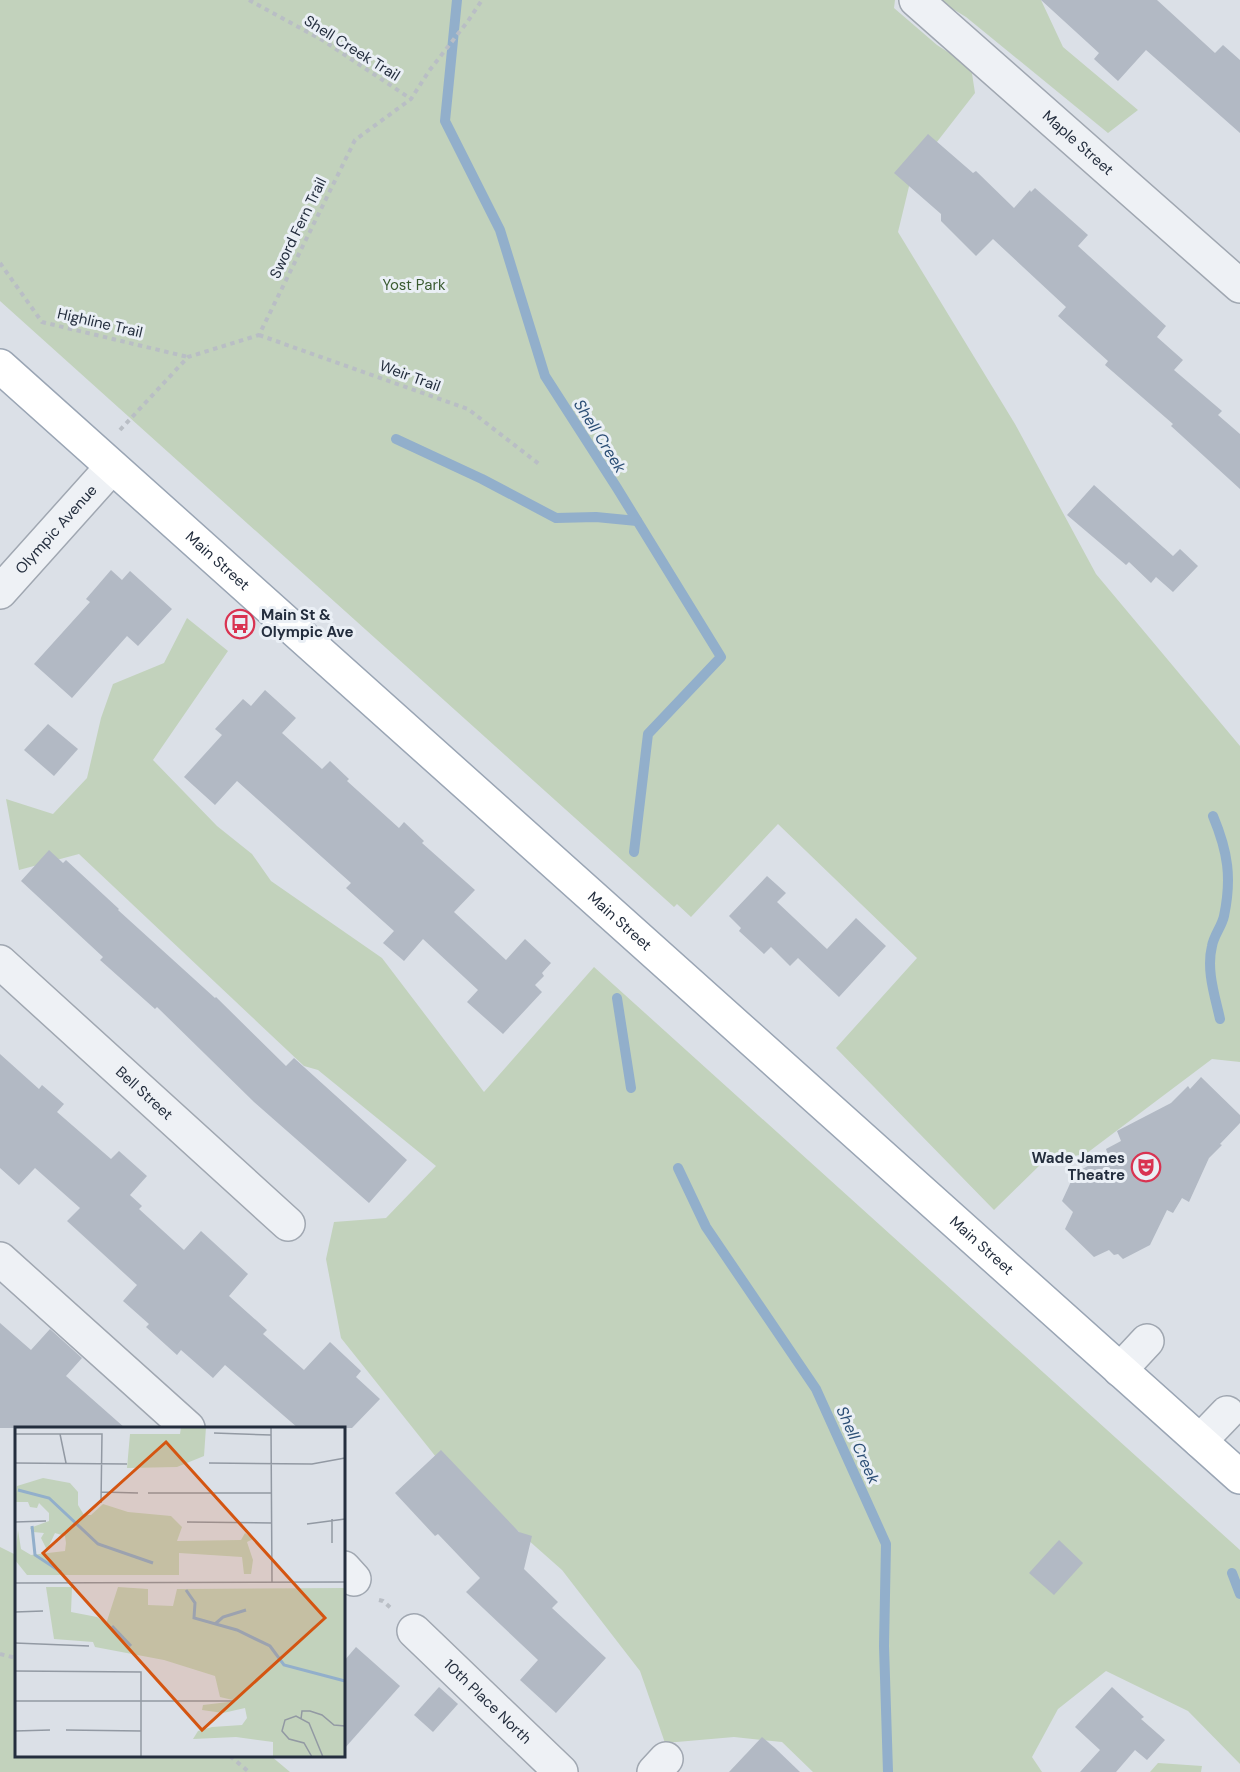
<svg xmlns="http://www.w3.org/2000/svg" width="1240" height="1772" viewBox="0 0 1240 1772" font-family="'DM Sans',sans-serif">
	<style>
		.green { fill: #c2d2bc }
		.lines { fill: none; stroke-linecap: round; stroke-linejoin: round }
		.stream { stroke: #92afcb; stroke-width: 10 }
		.building { fill: #b2b9c4 }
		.minor-casing { stroke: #a0a7b1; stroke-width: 36 }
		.major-casing { stroke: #9aa5b4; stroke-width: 36 }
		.path { stroke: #b9bec5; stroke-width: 4; stroke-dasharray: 4.5 4.5; stroke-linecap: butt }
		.minor { stroke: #eef1f5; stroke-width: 33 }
		.major { stroke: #fff; stroke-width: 33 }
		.labels { text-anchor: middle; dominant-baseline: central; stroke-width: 6; stroke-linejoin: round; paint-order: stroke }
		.street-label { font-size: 15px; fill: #242e3e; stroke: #eaeff5 }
		.park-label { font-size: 15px; fill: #3a5b30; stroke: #eaeff5 }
		.poi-label { font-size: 15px; font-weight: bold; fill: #242e3e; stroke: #eaeff5; text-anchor: start }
		.water-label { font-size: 16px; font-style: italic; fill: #2b4e75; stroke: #eaeff5 }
		.inset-river { fill: none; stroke: #92afcb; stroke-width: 3 }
		.inset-road { fill: none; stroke: #9299a3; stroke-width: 1.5 }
		.view { fill: #d45511; fill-opacity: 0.15; stroke: #d45511; stroke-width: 3 }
		.inset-edge { fill: none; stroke: #242e3e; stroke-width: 3 }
	</style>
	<rect width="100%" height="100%" fill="#dbe0e7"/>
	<g class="green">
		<path d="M0,0H895L894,8L937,45L971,67L975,93L912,174L898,232L1015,424L1096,574L1240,746V1062L1212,1059L1087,1153L1041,1164L994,1210L836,1048L917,958L778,824L691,917L677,904L674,907L0,301Z"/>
		<path d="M938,0H1041L1063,47L1138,110L1108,133L966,17Z"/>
		<path d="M187,618L228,651L153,760L217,826L252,854L271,881L382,958L484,1092L594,967L1240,1550V1764L1188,1711L1106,1671L1058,1709L1032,1757L1042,1772H813L782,1742L734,1737L665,1743L640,1671L562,1570L440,1462L341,1338L326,1259L334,1222L386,1218L436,1166L318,1070L304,1066L79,854L19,870L6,799L53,814L87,778L101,718L113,684L164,663Z"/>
		<path d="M0,1547L16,1555V1756H271L290,1772H0Z"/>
		<path d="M1158,1763L1202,1766L1201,1772H1150Z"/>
	</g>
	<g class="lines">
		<g class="stream">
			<path d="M457,0L445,121L500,230L545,376L617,488L721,657L648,734L634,852"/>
			<path d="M396,439L482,479L556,518L596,517L637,521"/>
			<path d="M1213,816C1228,852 1232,878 1224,916C1222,926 1214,935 1212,946C1206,970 1215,996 1220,1019"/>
			<path d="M617,998L631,1088"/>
			<path d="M678,1168L706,1227L816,1389L886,1544L884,1646L888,1772"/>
			<path d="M1232,1573L1240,1594"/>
		</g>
	</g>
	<g class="building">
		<path d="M1041,0H1157L1215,53L1223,45L1240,60V133L1146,50L1118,81L1094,59L1099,53Z"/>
		<path d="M928,134L973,173L976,171L1014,208L1030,190L1031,192L1035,188L1088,235L1078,246L1166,326L1157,337L1183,360L1174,370L1222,411L1218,415L1240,434V489L1171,426L1173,424L1105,365L1108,361L1058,316L1066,307L993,239L976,256L941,221V214L894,173Z"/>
		<path d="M1094,485L1173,556L1180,549L1198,566L1173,592L1156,577L1151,583L1129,562L1126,565L1067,515Z"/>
		<path d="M111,570L122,580L130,571L172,609L138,646L127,636L72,698L34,664L90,602L86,599Z"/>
		<path d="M265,690L296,718L282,733L322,769L330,761L349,779L347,781L399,828L404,822L424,841L422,843L475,890L454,912L506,960L525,939L551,963L542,973L544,976L535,985L542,992L503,1034L467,1002L478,990L423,939L404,961L383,943L394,931L346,888L351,883L237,781L215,805L184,777L222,735L215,729L243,699L251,706Z"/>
		<path d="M48,724L78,749L54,776L24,750Z"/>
		<path d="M49,850L63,863L66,860L119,909L118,910L215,998L216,997L286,1066L294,1058L407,1160L369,1203L254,1102L157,1007L155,1009L100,960L103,957L21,881Z"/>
		<path d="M767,876L786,893L777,902L827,949L856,918L886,946L839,997L798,958L790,966L771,947L764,954L739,931L741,928L729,916Z"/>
		<path d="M0,1054L39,1089L42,1085L64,1104L57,1112L111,1159L119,1151L147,1176L130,1195L142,1206L139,1209L184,1250L201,1231L248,1274L229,1296L267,1330L263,1334L304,1370L330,1342L361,1371L356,1377L380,1399L352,1428H298L225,1365L213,1378L181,1350L177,1355L146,1327L149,1324L123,1301L137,1285L67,1221L80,1208L35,1168L19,1185L0,1168Z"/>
		<path d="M1201,1077L1240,1115V1123L1220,1144L1222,1145L1209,1158L1189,1202L1182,1198L1173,1213L1167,1210L1150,1245L1123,1259L1118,1254L1114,1255L1109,1250L1094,1257L1065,1229L1073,1212L1062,1201L1075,1173L1108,1155L1106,1149L1121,1141L1117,1131L1171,1103L1188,1086L1190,1089Z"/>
		<path d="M0,1323L31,1350L50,1329L82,1358L66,1376L125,1428H0Z"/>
		<path d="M441,1450L519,1532L532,1536L524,1569L558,1602L552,1608L606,1658L556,1713L520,1680L538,1660L466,1592L480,1578L438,1534L435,1536L395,1493Z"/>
		<path d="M1059,1540L1083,1563L1054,1595L1029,1573Z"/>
		<path d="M356,1647L400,1686L344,1749V1661Z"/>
		<path d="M439,1687L458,1704L433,1732L414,1715Z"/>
		<path d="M1112,1687L1144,1717L1141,1719L1165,1740L1147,1760L1135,1750L1116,1772H1080L1100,1750L1075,1727Z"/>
		<path d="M762,1737L775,1748L800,1772H729Z"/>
	</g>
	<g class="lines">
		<g class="minor-casing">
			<g id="minor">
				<path id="s1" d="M916,0L1240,286"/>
				<path id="s2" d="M0,592L112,467"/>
				<path id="s3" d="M0,962L288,1224"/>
				<path d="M0,1259L188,1428"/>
				<path d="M1120,1370L1147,1341"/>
				<path d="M1200,1441L1227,1413"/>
				<path d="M344,1568L354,1579"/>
				<path id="s4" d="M414,1631L561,1772"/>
				<path d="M654,1772L666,1759"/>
			</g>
		</g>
		<g class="major-casing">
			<g id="major">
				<path id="s5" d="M0,366L1240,1477"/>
			</g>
		</g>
		<g class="path">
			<path d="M249,0L324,41L411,99"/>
			<path d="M0,263L42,322L188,357"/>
			<path d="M259,335L468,409L539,464"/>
			<path d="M120,430L188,357L259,335L355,140L411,99L429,71L468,21L482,0"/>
			<path d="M379,1600L383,1601L392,1609"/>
			<path d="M0,1654L16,1658"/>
			<path d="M230,1756L249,1772"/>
		</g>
		<use href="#minor" class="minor"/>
		<use href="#major" class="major"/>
	</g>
	<defs>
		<g id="bus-ring" transform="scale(1.5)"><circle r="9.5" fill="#eaeff5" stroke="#d93351" stroke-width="1.5"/><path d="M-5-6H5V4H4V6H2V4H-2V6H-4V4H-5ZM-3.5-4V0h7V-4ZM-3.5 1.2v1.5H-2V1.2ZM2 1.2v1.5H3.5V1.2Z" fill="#d93351"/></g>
		<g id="theatre-ring" transform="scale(1.5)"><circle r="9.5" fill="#eaeff5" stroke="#d93351" stroke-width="1.5"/><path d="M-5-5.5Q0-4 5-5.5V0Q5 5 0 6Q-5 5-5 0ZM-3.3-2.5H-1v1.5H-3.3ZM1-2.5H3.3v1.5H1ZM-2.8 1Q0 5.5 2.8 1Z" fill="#d93351"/></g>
	</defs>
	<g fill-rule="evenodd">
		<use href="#bus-ring" x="240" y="624"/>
		<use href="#theatre-ring" x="1146" y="1167"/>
	</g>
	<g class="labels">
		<g class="street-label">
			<text transform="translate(352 48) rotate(32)">Shell Creek Trail</text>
			<text stroke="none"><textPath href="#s1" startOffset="216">Maple Street</textPath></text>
			<text transform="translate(298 228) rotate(-64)">Sword Fern Trail</text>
			<text transform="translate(100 323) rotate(13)">Highline Trail</text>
			<text transform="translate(410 376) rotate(20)">Weir Trail</text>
			<text stroke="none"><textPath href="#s2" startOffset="84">Olympic Avenue</textPath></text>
			<text stroke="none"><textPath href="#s5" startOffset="292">Main Street</textPath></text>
			<text stroke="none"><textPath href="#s5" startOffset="832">Main Street</textPath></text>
			<text stroke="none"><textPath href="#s3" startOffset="195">Bell Street</textPath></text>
			<text stroke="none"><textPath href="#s5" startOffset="1318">Main Street</textPath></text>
			<text stroke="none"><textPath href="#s4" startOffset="102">10th Place North</textPath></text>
		</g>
		<g class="park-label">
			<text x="414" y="285">Yost Park</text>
		</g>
		<g class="poi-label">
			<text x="261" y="615">Main St &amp;<tspan x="261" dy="17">Olympic Ave</tspan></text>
			<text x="1125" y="1158" text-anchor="end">Wade James<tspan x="1125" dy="17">Theatre</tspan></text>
		</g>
		<g class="water-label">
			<text transform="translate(600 436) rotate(58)">Shell Creek</text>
			<text transform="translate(858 1445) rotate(66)">Shell Creek</text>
		</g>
	</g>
	<g transform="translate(15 1427)">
		<rect width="330" height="330" fill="#dbe0e7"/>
		<path d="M166,0H191L189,29L162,40L112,41L115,7H165ZM28,51L55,56L63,65V78L69,88H76L88,77L113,85L156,89L167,100L162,114L226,113L230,106L238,112L232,115L238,133L236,147H229L227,130L164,126V148H12L0,133L3,103L6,122L16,128L50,124L51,116L50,109L40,106L32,123L26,111L29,106L18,105L15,101L34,94V86L24,76L22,81L15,80L13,75H0L2,59ZM31,160H57L56,185L82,190L91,197L103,160L133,162V178L158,179L162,162L330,161V330H258V315L221,310L178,312L183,304L197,300L227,298L232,291L230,281L208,286L187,283L188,278L222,274L205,270L200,249L149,233L80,220L78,215L39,212Z" fill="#c2d2bc"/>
		<path class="inset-river" d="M3,63L34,71L83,117L138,136M17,99L20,128L46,145M171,163L180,176L179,191L222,203L255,219L269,238L330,254M200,197L208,190L231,183M97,199L116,219"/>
		<path class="inset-road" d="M256,0L257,155M199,6L256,8M0,7H87L86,76M45,7L51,36M0,36L112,37M194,36L297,37L330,31M86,65L123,66M133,66H257M317,92V116M0,95L31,94M172,95L257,96M292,97L330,92M0,156L330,155M0,185L28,184M0,216L74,219M0,244L126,245V330M0,274H220M286,292L287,284H295L307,288L319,298L330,299M51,303L126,304M0,304L35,303M297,330L289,316L274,312L267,304L270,293L281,289L294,296L308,330"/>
		<path class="view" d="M151,15L310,191L187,303L28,126Z"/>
		<rect width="330" height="330" class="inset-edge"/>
	</g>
</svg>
